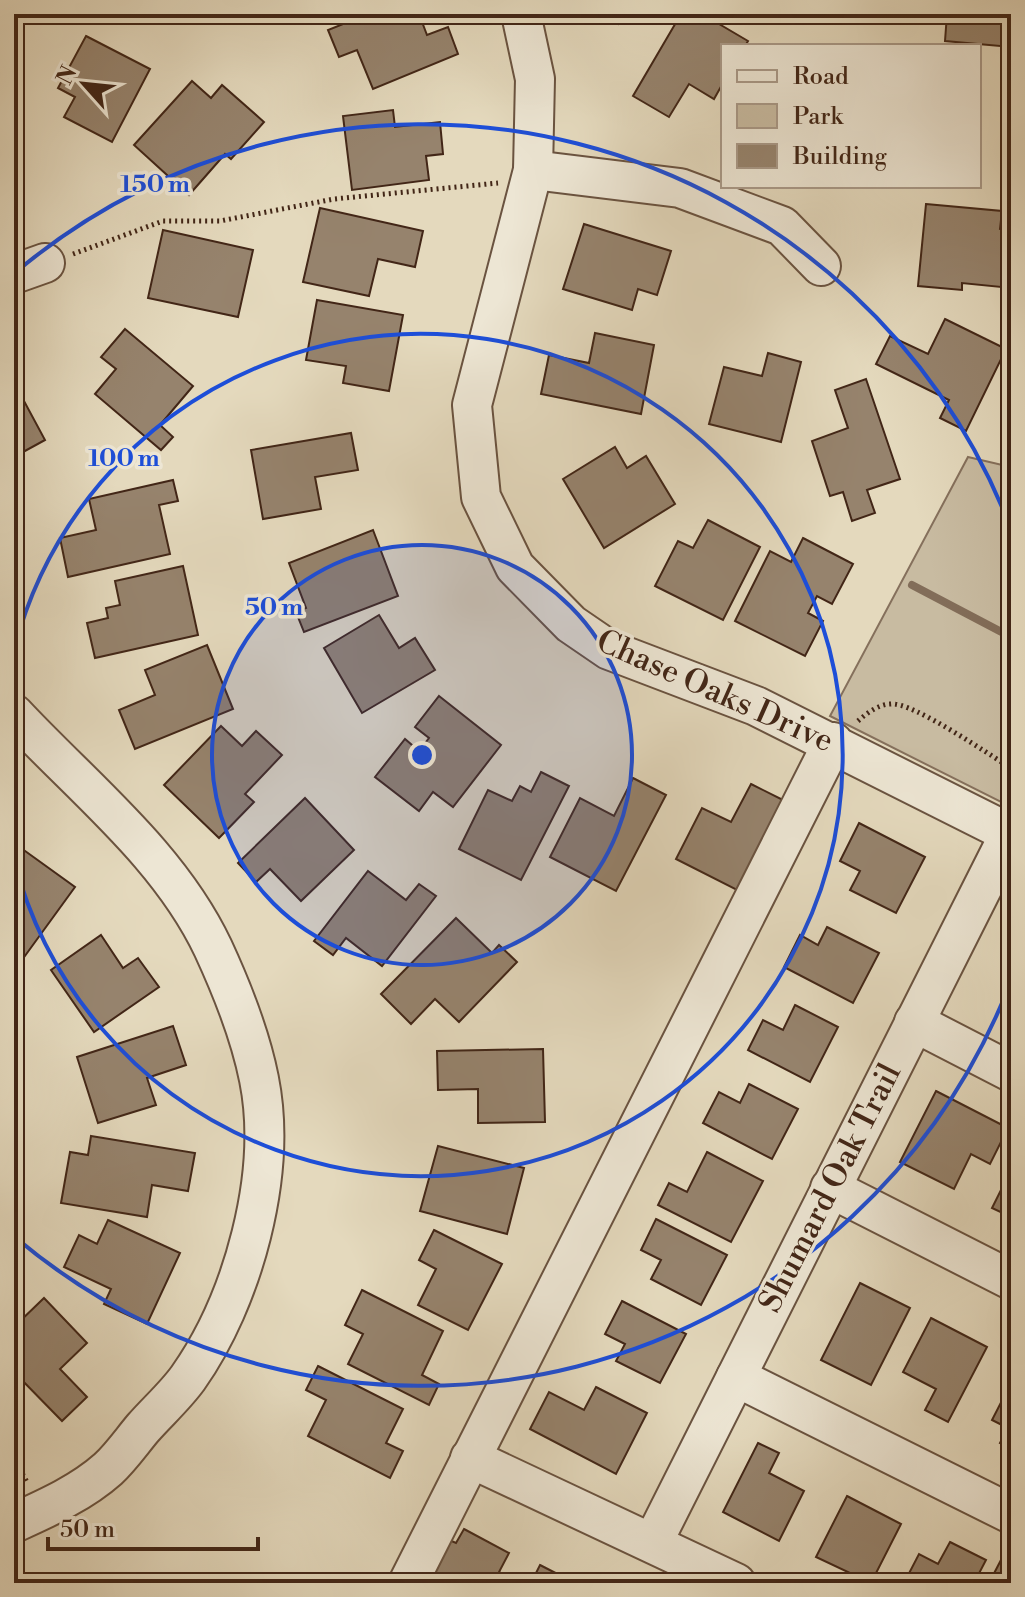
<svg xmlns="http://www.w3.org/2000/svg" width="1025" height="1597" viewBox="0 0 1025 1597" font-family="'Libre Bodoni',serif">
	<style>
		.green { fill: #c8bba1; stroke: #85705c; stroke-width: 2 }
		.lines { fill: none; stroke-linecap: round; stroke-linejoin: round }
		.stream { stroke: #826d59; stroke-width: 8 }
		.building { fill: #96836d; stroke: #422617; stroke-width: 2 }
		.minor-casing { stroke: #6a5340; stroke-width: 42 }
		.path { stroke: #422617; stroke-width: 5; stroke-dasharray: 2 4; stroke-linecap: butt }
		.minor { stroke: #ede6d4; stroke-width: 38 }
		.ring { fill: none; stroke: #1d4ed8; stroke-width: 4 }
		.labels { text-anchor: middle; dominant-baseline: central; stroke-width: 7; stroke-linejoin: round; paint-order: stroke }
		.street-label { font-size: 32px; fill: #422617; stroke: #ede6d4 }
		.centre { fill: #1d4ed8; stroke: #ede6d4; stroke-width: 4 }
		.ring-label { font-size: 24px; text-anchor: middle; font-weight: bold; fill: #1d4ed8; stroke: #ede6d4; stroke-width: 7; stroke-linejoin: round; paint-order: stroke }
	</style>
	<rect width="100%" height="100%" fill="#e4d9bd"/>
	<filter id="stains"><feTurbulence type="fractalNoise" baseFrequency=".0025" numOctaves="4"/><feColorMatrix values="0 0 0 0 .2 0 0 0 0 .09 0 0 0 0 .02 0 0 0 .5 -.17"/></filter>
	<radialGradient id="worn" r=".72"><stop offset=".6" stop-color="#630" stop-opacity="0"/><stop offset="1" stop-color="#630" stop-opacity=".3"/></radialGradient>
	<path class="green" d="M968,457L1011,467V807L830,716Z"/>
	<g class="lines">
		<path class="stream" d="M912,585L1011,637"/>
	</g>
	<g class="building">
		<path d="M368,14H419L427,35L448,27L458,54L373,89L357,50L339,57L328,30Z"/>
		<path d="M614,14H642L619,24Z"/>
		<path d="M681,14H702L748,41L745,46H723V83L714,99L689,84L669,117L633,96Z"/>
		<path d="M947,14H1011V47L945,41Z"/>
		<path d="M86,36L150,69L112,142L64,117L75,97L58,88Z"/>
		<path d="M192,81L211,98L222,85L264,122L231,159L225,154L189,195L134,145Z"/>
		<path d="M393,110L395,127L440,122L443,154L426,156L429,180L352,190L343,116Z"/>
		<path d="M926,204L1002,211L1000,229L1011,231V288L962,283V290L918,286Z"/>
		<path d="M320,208L423,231L415,267L378,259L369,296L303,282Z"/>
		<path d="M584,224L671,251L657,295L638,289L632,310L563,289Z"/>
		<path d="M163,230L253,250L238,317L148,298Z"/>
		<path d="M317,300L403,315L389,391L343,383L346,366L306,360Z"/>
		<path d="M945,319L1006,349L966,431L940,418L949,400L876,364L890,336L928,354Z"/>
		<path d="M125,329L193,386L160,425L173,437L161,450L95,394L116,369L101,357Z"/>
		<path d="M595,333L654,345L641,414L541,394L549,355L589,363Z"/>
		<path d="M768,353L801,362L781,442L709,424L724,367L762,376Z"/>
		<path d="M866,379L900,479L867,490L875,513L852,521L843,492L830,496L812,441L848,428L835,390Z"/>
		<path d="M17,388L45,440L14,457V390Z"/>
		<path d="M351,433L358,470L315,477L321,509L263,519L251,450Z"/>
		<path d="M615,447L627,468L646,456L675,504L604,548L563,479Z"/>
		<path d="M173,480L178,501L159,505L170,554L68,577L60,538L96,530L89,499Z"/>
		<path d="M708,520L760,547L723,620L655,586L678,541L693,548Z"/>
		<path d="M373,530L398,596L304,632L296,612L306,608L289,563Z"/>
		<path d="M803,538L853,564L832,604L817,596L808,613L823,621L805,656L735,621L770,551L791,562Z"/>
		<path d="M183,566L198,635L95,658L87,623L108,618L106,608L120,605L115,581Z"/>
		<path d="M379,615L399,648L415,638L435,670L362,713L324,648Z"/>
		<path d="M207,645L233,709L135,749L119,710L155,695L145,670Z"/>
		<path d="M439,696L501,745L453,807L433,792L419,811L375,777L405,739L419,751L429,738L415,727Z"/>
		<path d="M221,726L242,746L256,731L282,755L245,794L254,802L219,838L164,785Z"/>
		<path d="M541,772L569,786L521,880L459,849L488,790L512,801L520,786L531,792Z"/>
		<path d="M633,778L666,795L616,891L550,857L580,798L614,816Z"/>
		<path d="M751,784L785,801L739,891L676,859L702,808L731,822Z"/>
		<path d="M305,798L354,850L301,901L270,869L256,882L238,863Z"/>
		<path d="M859,823L925,857L896,913L850,890L860,871L840,861Z"/>
		<path d="M14,843L75,887L14,971Z"/>
		<path d="M368,871L406,900L419,884L436,896L382,966L346,938L333,955L314,941Z"/>
		<path d="M456,918L492,953L499,945L517,962L459,1022L435,999L411,1024L381,994Z"/>
		<path d="M827,927L879,953L853,1003L784,967L800,935L818,945Z"/>
		<path d="M101,935L123,968L138,958L159,987L94,1032L51,970Z"/>
		<path d="M795,1005L838,1027L810,1082L748,1050L763,1020L783,1030Z"/>
		<path d="M173,1026L186,1065L147,1078L156,1105L98,1123L77,1057Z"/>
		<path d="M543,1049L545,1122L478,1123V1089L438,1090L437,1051Z"/>
		<path d="M749,1084L798,1109L772,1159L703,1123L719,1092L740,1103Z"/>
		<path d="M936,1091L1008,1128L990,1164L971,1154L954,1189L900,1162Z"/>
		<path d="M91,1136L195,1153L188,1191L152,1185L147,1217L61,1203L70,1152L88,1155Z"/>
		<path d="M438,1146L524,1168L507,1234L420,1211Z"/>
		<path d="M707,1152L763,1181L731,1242L658,1205L669,1183L687,1192Z"/>
		<path d="M1011,1170V1217L992,1208Z"/>
		<path d="M656,1219L727,1255L701,1305L651,1279L661,1260L641,1250Z"/>
		<path d="M108,1220L180,1253L147,1324L104,1304L111,1289L64,1267L79,1235L97,1244Z"/>
		<path d="M434,1230L502,1264L468,1330L418,1305L436,1269L419,1260Z"/>
		<path d="M860,1283L910,1308L871,1385L821,1360Z"/>
		<path d="M362,1290L443,1331L422,1375L439,1384L429,1405L348,1364L363,1334L345,1325Z"/>
		<path d="M44,1298L87,1343L60,1369L87,1397L62,1421L14,1372V1327Z"/>
		<path d="M622,1301L686,1334L660,1383L616,1361L625,1344L605,1334Z"/>
		<path d="M931,1318L987,1347L948,1422L925,1410L936,1389L903,1372Z"/>
		<path d="M318,1366L403,1409L386,1443L403,1451L390,1478L308,1436L326,1400L306,1390Z"/>
		<path d="M1011,1383V1448L1000,1443L1008,1428L992,1420Z"/>
		<path d="M596,1387L647,1413L616,1474L530,1429L549,1392L584,1410Z"/>
		<path d="M758,1443L779,1453L769,1473L804,1491L779,1541L723,1512Z"/>
		<path d="M847,1496L901,1524L871,1583L816,1557Z"/>
		<path d="M464,1529L509,1553L499,1572L514,1580L513,1583H424L447,1539L456,1543Z"/>
		<path d="M950,1542L986,1560L974,1583H904L919,1554L938,1564Z"/>
		<path d="M1001,1560L1011,1566V1583H989Z"/>
		<path d="M540,1565L575,1583H531Z"/>
	</g>
	<g class="lines">
		<g class="minor-casing">
			<g id="minor">
				<path d="M521,14L535,79L533,170L472,405L481,497L515,567L571,624L609,650L756,706L1011,834"/>
				<path d="M533,170L680,188L782,226L821,266"/>
				<path d="M14,274L45,263"/>
				<path d="M14,714C83,788 169,855 213,948C232,989 250,1034 259,1079C278,1174 243,1300 188,1378C175,1396 158,1411 143,1428C132,1441 121,1457 108,1469C81,1493 47,1508 14,1523"/>
				<path d="M914,1022L1011,1072"/>
				<path d="M830,1188L1011,1280"/>
				<path d="M736,1377L1011,1514"/>
				<path d="M470,1458L736,1583"/>
				<path d="M653,1542L1010,833"/>
				<path d="M408,1583L833,742"/>
			</g>
		</g>
		<g class="path">
			<path d="M73,254L163,221H220L334,199L498,183"/>
			<path d="M858,721C867,713 879,704 891,704C913,702 988,754 1011,768"/>
			<path d="M14,1458L28,1484"/>
		</g>
		<use href="#minor" class="minor"/>
	</g>
	<circle cx="422" cy="755" r="210" fill="#1d4ed8" fill-opacity=".12"/>
	<g class="ring">
		<circle cx="422" cy="755" r="210"/>
		<path d="M14 650A421 421 0 1 1 14 860"/>
		<path d="M1009 986A631 631 0 0 1 16 1238M16 272A631 631 0 0 1 1009 524"/>
	</g>
	<g class="labels">
		<g class="street-label">
			<text transform="translate(715 691) rotate(24)">Chase Oaks Drive</text>
			<text transform="translate(830 1188) rotate(-63)">Shumard Oak Trail</text>
		</g>
	</g>
	<circle cx="422" cy="755" r="12" class="centre"/>
	<g class="ring-label">
		<text x="155" y="192">150 m</text>
		<text x="124" y="466">100 m</text>
		<text x="274" y="615">50 m</text>
	</g>
	<rect width="1025" height="1597" fill="none" stroke="#e4d9bd" stroke-width="48"/>
	<rect x="16" y="16" width="993" height="1565" fill="none" stroke="#422617" stroke-width="4"/>
	<rect x="24" y="24" width="977" height="1549" fill="none" stroke="#422617" stroke-width="2"/>
	<rect x="721" y="44" width="260" height="144" fill="#ede6d4" stroke="#a99988" stroke-width="2"/>
	<rect x="737" y="70" width="40" height="12" fill="#ede6d4" stroke="#a99988" stroke-width="2"/>
	<text x="793" y="84" font-size="24" fill="#422617">Road</text>
	<rect x="737" y="104" width="40" height="24" fill="#c8bba1" stroke="#a99988" stroke-width="2"/>
	<text x="793" y="124" font-size="24" fill="#422617">Park</text>
	<rect x="737" y="144" width="40" height="24" fill="#96836d" stroke="#a99988" stroke-width="2"/>
	<text x="793" y="164" font-size="24" fill="#422617">Building</text>
	<g transform="translate(84 84) rotate(297)" stroke="#ede6d4" stroke-width="6" paint-order="stroke">
	<path d="M0-6L14 30L0 20L-14 30Z" fill="#422617"/>
	<text y="-12" font-size="22" font-weight="bold" text-anchor="middle" fill="#422617">N</text>
	</g>
	<path d="M48 1537v12h210v-12" fill="none" stroke="#422617" stroke-width="4"/>
	<text x="60" y="1537" font-size="24" fill="#422617" stroke="#ede6d4" stroke-width="6" paint-order="stroke">50 m</text>
	<rect width="100%" height="100%" filter="url(#stains)"/>
	<rect width="100%" height="100%" fill="url(#worn)"/>
</svg>
